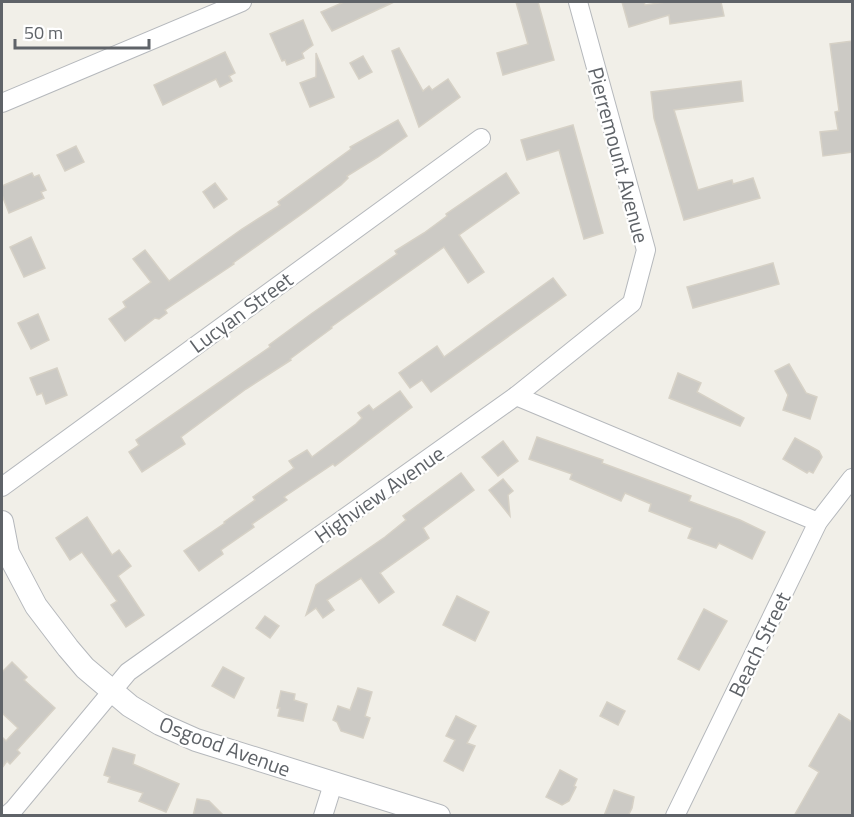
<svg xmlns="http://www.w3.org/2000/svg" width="854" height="817" viewBox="0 0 854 817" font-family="'Titillium Web',sans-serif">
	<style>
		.building { fill: #cccac5; stroke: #d6d1c6; stroke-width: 1.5 }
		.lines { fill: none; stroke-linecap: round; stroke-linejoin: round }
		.minor-casing { stroke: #b5b8bc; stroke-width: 20 }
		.tertiary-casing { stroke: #b5b8bc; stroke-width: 24 }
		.minor { stroke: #fff; stroke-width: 18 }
		.tertiary { stroke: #fff; stroke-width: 22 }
		.labels { text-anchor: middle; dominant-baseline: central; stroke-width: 4.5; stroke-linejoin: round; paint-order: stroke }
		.street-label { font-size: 21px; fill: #5f6368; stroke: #fff }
	</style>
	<rect width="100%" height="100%" fill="#f1efe8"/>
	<g class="building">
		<path d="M344,2H394L332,31L321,12Z"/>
		<path d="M516,2H538L554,60L503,75L497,53L528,44Z"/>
		<path d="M622,2H644L645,5L666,2H721L724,16L670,24L669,15L629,27Z"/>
		<path d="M303,20L313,45L302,53L304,58L287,65L285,60L282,61L270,34Z"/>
		<path d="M852,41V152L823,156L820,132L838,130L835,112L839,111L830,44Z"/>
		<path d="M399,48L423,91L429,86L432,90L448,79L460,97L419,127L392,51Z"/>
		<path d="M225,52L235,73L229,76L232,81L220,87L216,79L163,105L154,85Z"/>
		<path d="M316,53L334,97L310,107L300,83L316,77Z"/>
		<path d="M363,56L372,72L359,79L350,63Z"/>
		<path d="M741,81L743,101L674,110L698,190L732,180L733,184L753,178L760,198L684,220L654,118L651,92Z"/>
		<path d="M398,120L407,136L378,157L347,176L348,178L341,185L306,211L233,263L234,264L165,310L167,313L159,319L155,318L125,341L109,319L126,307L123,302L151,282L133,259L145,250L169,281L242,229L280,205L278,202L351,149L350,147Z"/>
		<path d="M573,125L603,233L584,239L559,150L527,160L521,140Z"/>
		<path d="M76,146L84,162L65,171L57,155Z"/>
		<path d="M32,173L34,177L39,175L46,190L41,192L44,198L9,213L2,195V186Z"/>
		<path d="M506,173L519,193L459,235L484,272L468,283L444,247L331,327L332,328L290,359L291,360L246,389L181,437L185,444L142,472L129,452L139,445L136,440L270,347L269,345L311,314L397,254L395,251L424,233L447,216L446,214Z"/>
		<path d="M215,183L227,199L214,208L203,192Z"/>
		<path d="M31,237L45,268L24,277L10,247Z"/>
		<path d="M773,263L779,284L693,308L687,287Z"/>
		<path d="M553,278L566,295L431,392L422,380L410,388L399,373L437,346L444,357Z"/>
		<path d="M38,314L49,340L31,349L18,323Z"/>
		<path d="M789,364L806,393L817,397L810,419L783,410L788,395L775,371Z"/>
		<path d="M57,368L67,395L46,404L42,393L37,395L30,378Z"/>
		<path d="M678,373L701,383L697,392L744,418L740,426L669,398Z"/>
		<path d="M400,391L412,407L335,466L333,464L284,497L287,500L252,524L254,527L221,550L223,554L199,571L184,551L225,523L224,522L255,500L253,497L294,468L289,461L307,450L312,457L356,424L362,418L358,413L369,405L373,410Z"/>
		<path d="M537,437L603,460L602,463L691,496L689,501L740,520L765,532L752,559L719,543L716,548L688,538L692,528L649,511L651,504L625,493L621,501L570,479L572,474L529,459Z"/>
		<path d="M795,438L819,451L822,457L813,473L809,471L807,473L783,459Z"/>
		<path d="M503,441L518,461L498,476L482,457Z"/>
		<path d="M461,473L474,490L423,528L429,538L380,573L394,592L379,603L361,578L327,600L334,610L323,618L316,608L306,615L316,585L385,537L406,520L403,516Z"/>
		<path d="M503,479L513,491L508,495L510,516L489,490Z"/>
		<path d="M87,517L112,555L119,550L131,566L118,576L144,615L126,627L111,605L117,601L82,552L70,560L56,538Z"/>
		<path d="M457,596L489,612L475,641L443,625Z"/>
		<path d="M704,609L727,621L699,670L678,659Z"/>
		<path d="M265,616L279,626L270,638L256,628Z"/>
		<path d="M12,662L27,677L24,680L55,708L17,750L20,753L10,764L7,761L2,768V737L6,741L18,728L2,713V672Z"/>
		<path d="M223,667L244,678L234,698L212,686Z"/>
		<path d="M358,688L372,692L365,716L370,718L363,738L341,731L337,722L333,720L338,706L350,710Z"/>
		<path d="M281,691L295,694L294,700L307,704L303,721L278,716L280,708H277Z"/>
		<path d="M607,702L625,711L618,725L600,716Z"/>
		<path d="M839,714L852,722V816H794L819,772L809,766Z"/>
		<path d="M456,716L476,726L467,743L475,746L463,771L444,761L455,740L446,736Z"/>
		<path d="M113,748L135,755L133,764L179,784L166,812L139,801L143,793L108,782L110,777L104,775Z"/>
		<path d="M560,770L577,779L574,786L576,787L569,801L562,805L546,797Z"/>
		<path d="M614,790L634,797L632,808L628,816H604Z"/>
		<path d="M197,799L209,801L224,816H193Z"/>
	</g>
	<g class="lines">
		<g class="minor-casing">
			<g id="minor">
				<path d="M2,103L242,2"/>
				<path d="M516,396L818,522"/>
				<path d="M2,487L481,138"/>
				<path d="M6,816L14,809L128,672L516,396L632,303L646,250L578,2"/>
				<path d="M323,816L333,784"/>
				<path d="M675,816L818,522L852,478"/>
			</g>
		</g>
		<g class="tertiary-casing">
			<path id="tertiary" d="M2,522L8,553L36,606L68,648L85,668L130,706L160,724L196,740L439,816"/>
		</g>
		<use href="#minor" class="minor"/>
		<use href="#tertiary" class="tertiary"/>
	</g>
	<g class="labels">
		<g class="street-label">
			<text transform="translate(619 155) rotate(75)">Pierremount Avenue</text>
			<text transform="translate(241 312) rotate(-36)">Lucyan Street</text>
			<text transform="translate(379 494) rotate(-35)">Highview Avenue</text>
			<text transform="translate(759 644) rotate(-64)">Beach Street</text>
			<text transform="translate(225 746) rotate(20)">Osgood Avenue</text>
		</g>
	</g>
	<rect width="854" height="817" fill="none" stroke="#5f6368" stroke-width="6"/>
	<path d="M15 39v9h134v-9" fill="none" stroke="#5f6368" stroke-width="3"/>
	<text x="24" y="39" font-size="18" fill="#5f6368" stroke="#ffffff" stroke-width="4.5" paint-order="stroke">50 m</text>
</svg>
